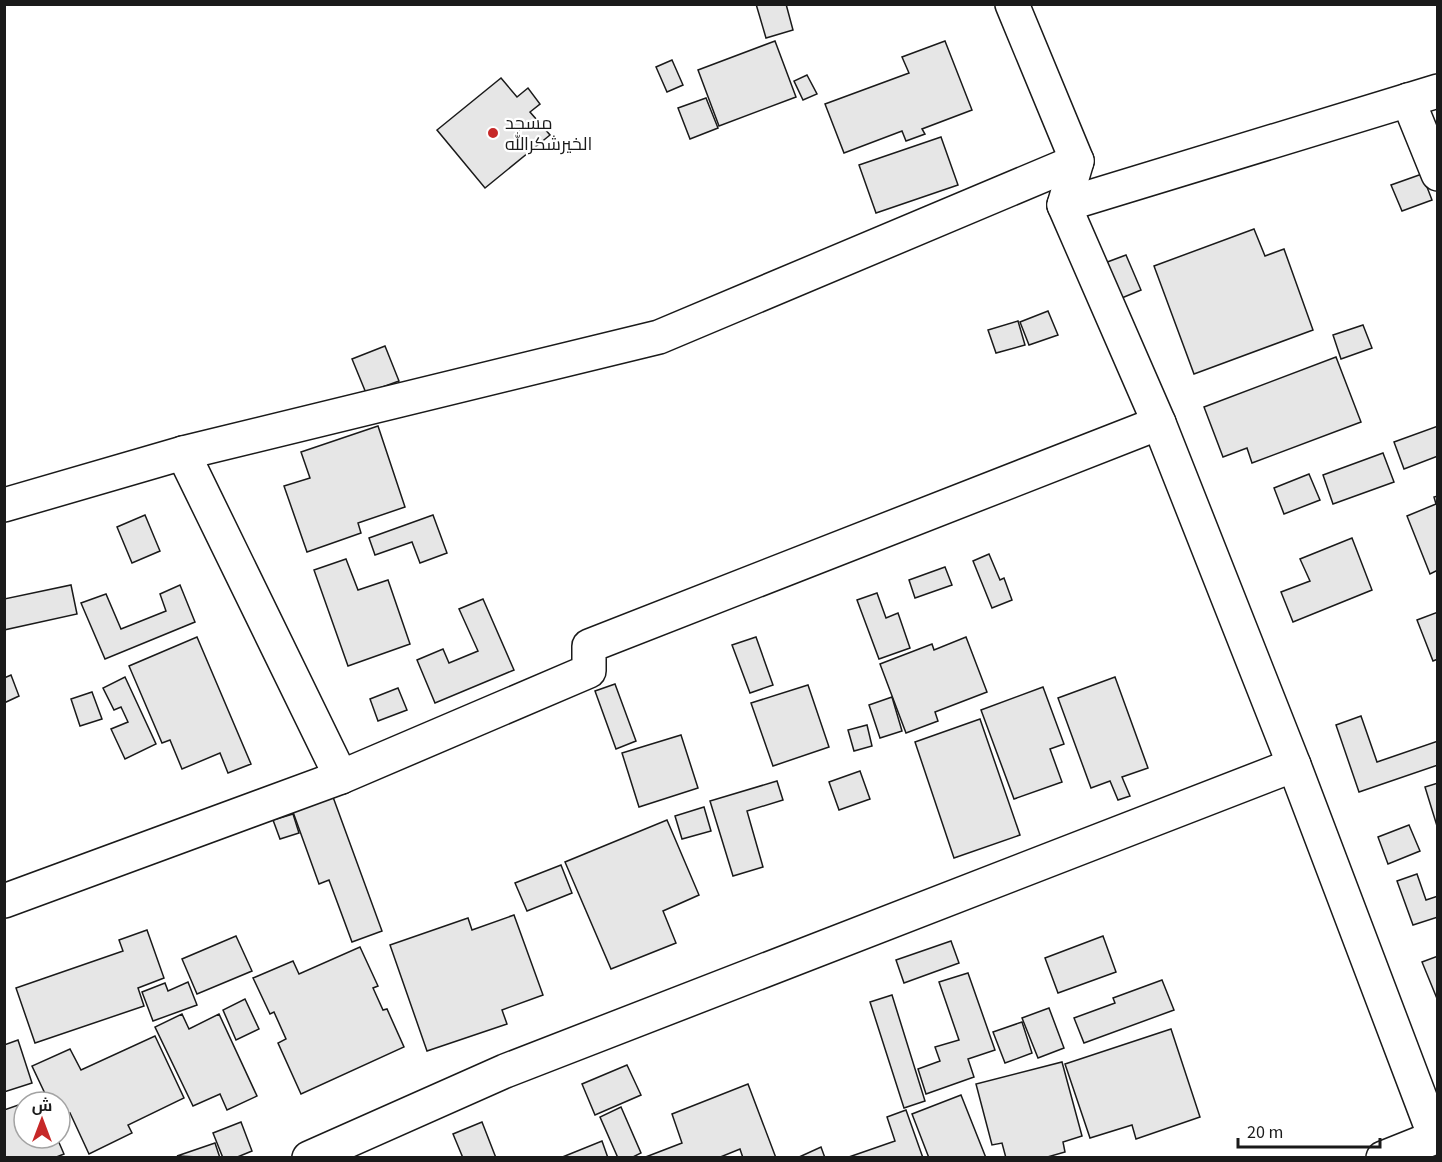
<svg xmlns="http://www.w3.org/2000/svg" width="1442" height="1162" viewBox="0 0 1442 1162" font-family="'Source Sans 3',Cairo,sans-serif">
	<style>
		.building { fill: #e6e6e6; stroke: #1a1a1a; stroke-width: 1.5 }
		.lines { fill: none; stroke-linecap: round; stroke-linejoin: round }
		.minor-casing { stroke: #1a1a1a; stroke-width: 36 }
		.minor { stroke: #fff; stroke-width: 33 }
		.poi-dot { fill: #c62828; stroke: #fff; stroke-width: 2 }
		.labels { text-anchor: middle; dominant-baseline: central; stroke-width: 4.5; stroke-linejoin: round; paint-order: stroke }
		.poi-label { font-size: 18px; fill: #1a1a1a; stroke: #fff; text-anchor: start }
	</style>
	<rect width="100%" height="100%" fill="#fff"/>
	<g class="building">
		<path d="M756,4H786L793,30L766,38Z"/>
		<path d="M775,41L796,97L719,126L698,70Z"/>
		<path d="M945,41L972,110L922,129L925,134L906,141L902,131L844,153L825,104L909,73L902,57Z"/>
		<path d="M672,60L683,85L667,92L656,67Z"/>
		<path d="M807,75L817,94L803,100L794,81Z"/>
		<path d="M501,78L517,97L528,88L540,104L530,112L550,135L485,188L437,130Z"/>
		<path d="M706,98L718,128L690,139L678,108Z"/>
		<path d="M941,137L958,185L876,213L859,165Z"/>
		<path d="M1422,174L1432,200L1402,211L1391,185Z"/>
		<path d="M1254,229L1265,256L1284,249L1313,330L1194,374L1154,266Z"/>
		<path d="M1126,255L1141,290L1117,300L1102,264Z"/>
		<path d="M1048,311L1058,335L1029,345L1020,322Z"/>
		<path d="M1018,321L1025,345L996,353L988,330Z"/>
		<path d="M1363,325L1372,348L1341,359L1333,335Z"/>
		<path d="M385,346L399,381L366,393L352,359Z"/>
		<path d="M1336,357L1361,422L1252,463L1247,448L1223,457L1204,407Z"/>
		<path d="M378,426L405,507L358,523L361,533L307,552L284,486L310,478L301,452Z"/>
		<path d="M1438,426V456L1404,469L1394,442Z"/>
		<path d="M1383,453L1394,482L1333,504L1323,475Z"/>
		<path d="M1309,474L1320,500L1284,514L1274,488Z"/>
		<path d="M1438,496V570L1430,574L1407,516L1436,504L1434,497Z"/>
		<path d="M145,515L160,551L132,563L117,527Z"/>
		<path d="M433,515L447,553L420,563L412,542L375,555L369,538Z"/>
		<path d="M1352,538L1372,590L1293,622L1281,592L1310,581L1300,559Z"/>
		<path d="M989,554L1000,580L1004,578L1012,600L992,608L973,561Z"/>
		<path d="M346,559L358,590L388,580L410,644L348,666L314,570Z"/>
		<path d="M945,567L952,585L915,598L909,580Z"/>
		<path d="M71,585L77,614L4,630V599Z"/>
		<path d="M180,585L195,622L105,659L81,603L106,594L121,629L166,611L160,594Z"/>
		<path d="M877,593L886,618L898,613L910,648L879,659L857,600Z"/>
		<path d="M483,599L514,670L435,703L417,660L443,649L449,663L478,651L459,609Z"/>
		<path d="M1438,612V659L1433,661L1417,620Z"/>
		<path d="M197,637L251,764L228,773L220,753L182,769L170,740L162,743L129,666Z"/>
		<path d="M756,637L773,685L750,693L732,645Z"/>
		<path d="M966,637L987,692L935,712L938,721L906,733L880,664L932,644L934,650Z"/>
		<path d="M11,675L19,696L4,703V678Z"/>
		<path d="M125,677L156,744L125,759L111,729L128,722L121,707L114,710L103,688Z"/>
		<path d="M1115,677L1148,768L1122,777L1130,796L1118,800L1110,781L1091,788L1058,698Z"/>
		<path d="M615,684L636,741L616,749L595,691Z"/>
		<path d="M808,685L829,747L773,766L751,703Z"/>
		<path d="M1043,687L1064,744L1050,749L1062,782L1014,799L981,710Z"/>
		<path d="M398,688L407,710L378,721L370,699Z"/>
		<path d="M92,692L102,719L80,726L71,699Z"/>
		<path d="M892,697L902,731L880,738L869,705Z"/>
		<path d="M1361,716L1377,762L1438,741V765L1359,792L1336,725Z"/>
		<path d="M980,719L1020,835L954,858L915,742Z"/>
		<path d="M867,725L872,746L854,751L848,730Z"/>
		<path d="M681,735L698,788L639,807L622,753Z"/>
		<path d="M860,771L870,799L839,810L829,782Z"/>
		<path d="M777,781L783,800L747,811L763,867L733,876L710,801Z"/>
		<path d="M1438,783V826H1437L1425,787Z"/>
		<path d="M333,797L382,931L352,942L329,880L319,884L293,812Z"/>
		<path d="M704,807L711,831L682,839L675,816Z"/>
		<path d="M293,814L299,833L280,839L273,820Z"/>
		<path d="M667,820L699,895L663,911L676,943L611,969L565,862Z"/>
		<path d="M1409,825L1420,851L1388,864L1378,837Z"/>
		<path d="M561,865L572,893L527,911L515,883Z"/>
		<path d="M1417,874L1426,900L1438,896V917L1413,925L1397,881Z"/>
		<path d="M514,915L543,995L502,1010L507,1024L427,1051L390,945L468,918L472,930Z"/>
		<path d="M147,930L164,978L138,988L144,1006L35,1043L16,988L123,951L119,940Z"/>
		<path d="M236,936L252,971L197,994L182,959Z"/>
		<path d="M1103,936L1116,972L1058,993L1045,958Z"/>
		<path d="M951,941L959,963L904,983L896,960Z"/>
		<path d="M360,947L378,986L373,988L383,1010L387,1009L404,1047L301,1094L278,1043L286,1039L274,1012L270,1014L253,978L293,961L299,974Z"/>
		<path d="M1438,956V1001L1422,962Z"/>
		<path d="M968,973L995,1050L968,1059L974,1077L926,1094L918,1069L940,1061L935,1047L959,1040L939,982Z"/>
		<path d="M1162,980L1174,1010L1084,1043L1074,1018L1115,1003L1113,998Z"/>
		<path d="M188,982L197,1005L153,1021L142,992L165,983L168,991Z"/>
		<path d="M892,995L925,1101L904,1108L870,1002Z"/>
		<path d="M245,999L259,1029L236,1040L223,1010Z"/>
		<path d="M1049,1008L1064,1048L1038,1058L1022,1018Z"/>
		<path d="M182,1014L189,1029L219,1014L257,1096L227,1110L220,1094L193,1106L155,1027Z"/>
		<path d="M1022,1022L1032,1053L1005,1063L993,1032Z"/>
		<path d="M1171,1029L1200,1117L1136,1139L1132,1125L1090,1138L1065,1064Z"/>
		<path d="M155,1036L184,1098L128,1125L132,1133L89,1154L70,1113L60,1118V1102H49L32,1066L70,1049L81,1070Z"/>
		<path d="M18,1040L32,1083L4,1092V1045Z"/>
		<path d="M1062,1062L1082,1136L1063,1142L1065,1152L1044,1158H1006L1002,1143L992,1145L976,1084Z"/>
		<path d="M627,1065L641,1095L595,1115L582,1084Z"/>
		<path d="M748,1084L776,1158H743L740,1149L718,1158H643L682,1143L672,1114Z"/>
		<path d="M961,1095L986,1158H929L912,1114Z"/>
		<path d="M24,1103V1138H57L64,1154L54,1158H4V1110Z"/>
		<path d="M621,1107L641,1153L631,1158H618L600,1117Z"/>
		<path d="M906,1110L923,1158H846L895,1141L887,1117Z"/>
		<path d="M241,1122L252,1151L235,1158H223L213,1133Z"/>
		<path d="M482,1122L496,1158H463L453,1134Z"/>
		<path d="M602,1141L608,1158H560Z"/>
		<path d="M215,1143L220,1158L177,1156Z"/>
		<path d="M821,1147L825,1158H797Z"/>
	</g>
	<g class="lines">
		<g class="minor-casing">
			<g id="minor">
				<path d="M1012,4L1077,161L1064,205L1159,423L1294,765L1435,1137"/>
				<path d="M1408,100L1438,174"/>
				<path d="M1064,205L1438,91"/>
				<path d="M183,453L341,777"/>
				<path d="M4,505L183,453L659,337L1077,161"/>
				<path d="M4,901L341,777L589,671V646L1159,423"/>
				<path d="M309,1158L505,1071L1294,765"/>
				<path d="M1383,1158L1438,1136"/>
			</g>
		</g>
		<use href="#minor" class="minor"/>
	</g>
	<circle class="poi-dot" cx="493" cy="133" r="6"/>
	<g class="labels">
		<g class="poi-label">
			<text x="505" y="123">مسجد<tspan x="505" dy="21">الخيرشكرالله</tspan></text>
		</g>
	</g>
	<rect width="1442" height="1162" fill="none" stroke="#1a1a1a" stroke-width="12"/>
	<g transform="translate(42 1120)"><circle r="28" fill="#ffffff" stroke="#a3a3a3" stroke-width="1.5"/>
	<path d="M0-4.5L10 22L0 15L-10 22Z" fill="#c62828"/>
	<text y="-9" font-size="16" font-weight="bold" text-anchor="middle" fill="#1a1a1a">ش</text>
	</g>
	<path d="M1238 1138v9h142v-9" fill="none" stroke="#1a1a1a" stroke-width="3"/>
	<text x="1247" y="1138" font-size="18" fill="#1a1a1a" stroke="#ffffff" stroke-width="4.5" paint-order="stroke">20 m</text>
</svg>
